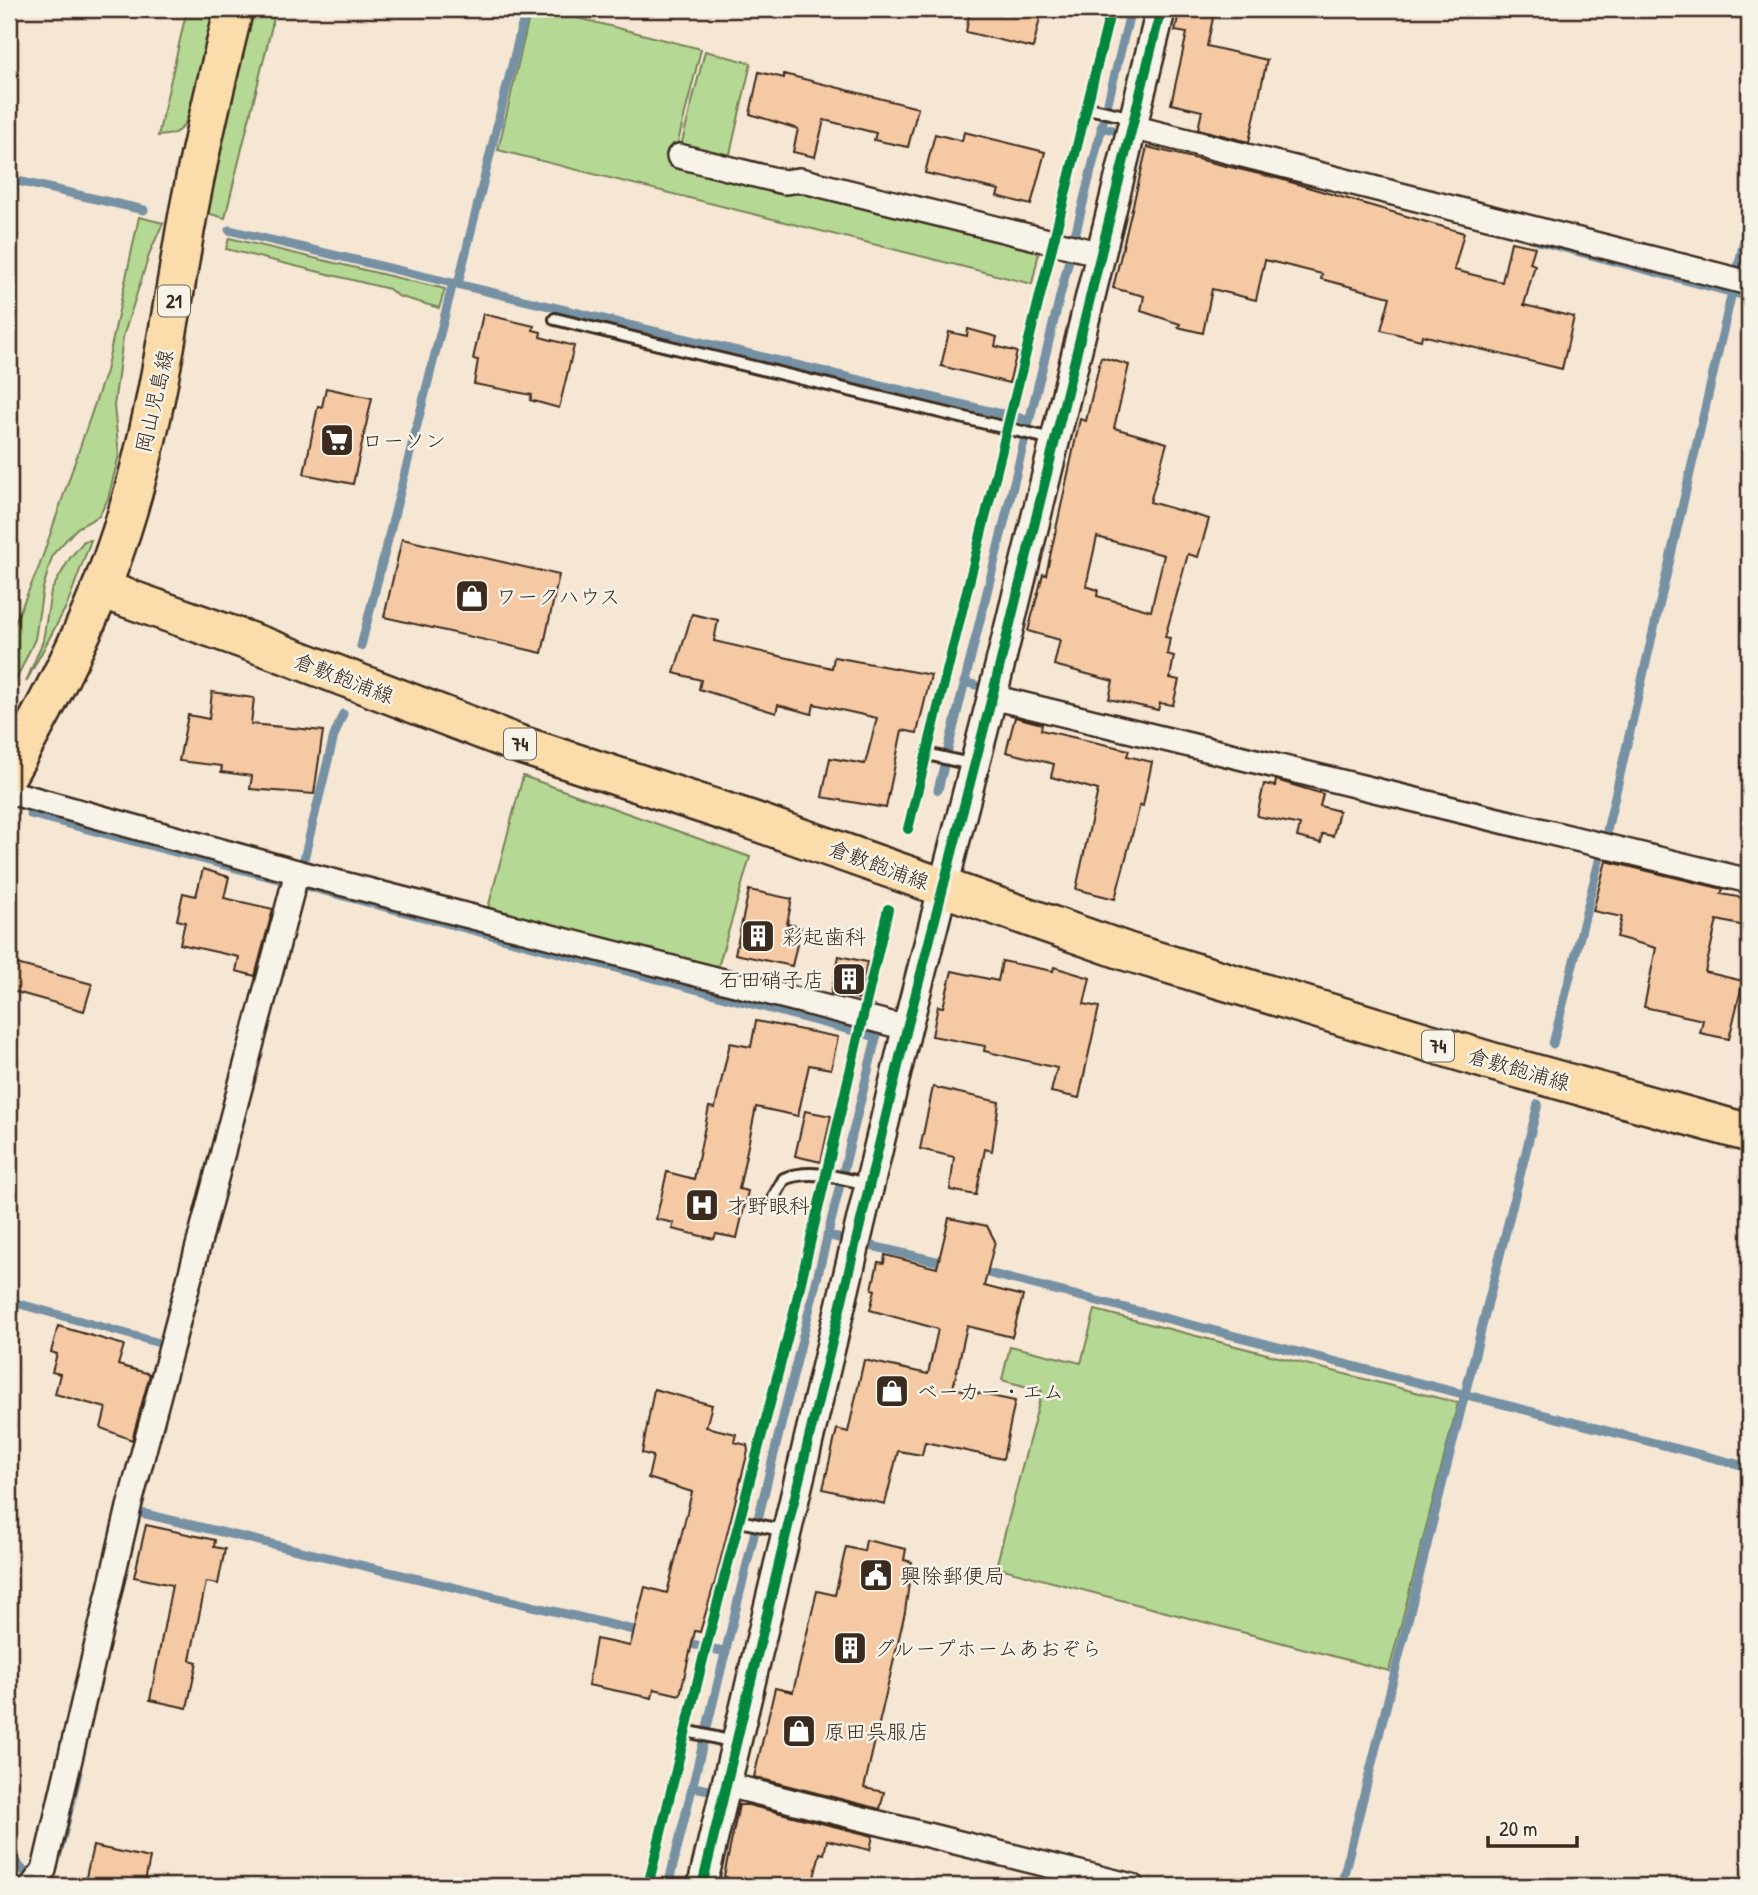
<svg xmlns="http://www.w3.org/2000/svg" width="1758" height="1895" viewBox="0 0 1758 1895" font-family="'Patrick Hand','Klee One',sans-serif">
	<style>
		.green { fill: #b5d994; stroke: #788259; stroke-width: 2 }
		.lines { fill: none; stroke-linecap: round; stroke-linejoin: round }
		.stream { stroke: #7591a3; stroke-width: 9 }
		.building { fill: #f5c9a4; stroke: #3b2a1e; stroke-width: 2; fill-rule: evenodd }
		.service-casing { stroke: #3b2a1e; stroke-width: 16 }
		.minor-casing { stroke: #3b2a1e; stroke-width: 28 }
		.tertiary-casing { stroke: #3b2a1e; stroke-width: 33 }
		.primary-casing { stroke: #3b2a1e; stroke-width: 42 }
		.service { stroke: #f7f3e8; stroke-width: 10 }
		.minor { stroke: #f7f3e8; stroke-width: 23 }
		.tertiary { stroke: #f7f3e8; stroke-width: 28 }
		.primary { stroke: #faddab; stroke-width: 37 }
		.cycleway-casing { stroke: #f7f3e8; stroke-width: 15 }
		.cycleway { stroke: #00873e; stroke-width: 10 }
		.labels { text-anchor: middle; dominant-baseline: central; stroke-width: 5; stroke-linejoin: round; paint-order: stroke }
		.shield { fill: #f7f3e8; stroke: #73665b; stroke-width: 2 }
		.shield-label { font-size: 19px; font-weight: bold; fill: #3b2a1e }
		.street-label { font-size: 21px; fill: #3b2a1e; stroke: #f7f3e8 }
		.poi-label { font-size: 21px; fill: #3b2a1e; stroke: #f7f3e8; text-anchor: start }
	</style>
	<rect width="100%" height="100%" fill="#f6e6d4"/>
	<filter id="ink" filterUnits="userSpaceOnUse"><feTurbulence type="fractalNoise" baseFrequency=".0143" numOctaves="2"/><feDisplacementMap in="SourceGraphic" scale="14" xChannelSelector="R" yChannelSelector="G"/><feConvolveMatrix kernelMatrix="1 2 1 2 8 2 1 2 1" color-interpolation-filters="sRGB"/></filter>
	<g filter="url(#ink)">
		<g class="green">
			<path d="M187,9H215C209,38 199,105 183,126C176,135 168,135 158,136Z"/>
			<path d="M251,9H276L225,218L207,213L220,139Z"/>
			<path d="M531,9H542L701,49L673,162L1039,252L1032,284L498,150Z"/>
			<path d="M705,51L751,63L729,158L681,146Z"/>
			<path d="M139,217L163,223L150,252L123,337L114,406L119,455L108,499L99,516L77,528L53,554L43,588L35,639L9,695V636L39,567L106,371Z"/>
			<path d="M229,238L445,289L439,308L398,296L389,289L226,249Z"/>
			<path d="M91,540L67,605L26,682L43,641L51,591L70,558L84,541Z"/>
			<path d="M523,776L750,857L716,974L487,912Z"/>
			<path d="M1095,1310L1458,1403L1389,1671L996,1567L1042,1391L1002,1380L1010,1346L1081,1363Z"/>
		</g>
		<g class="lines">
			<g class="stream">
				<path d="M1101,127L1117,131"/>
				<path d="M9,179L144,210"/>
				<path d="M229,230L1028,420"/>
				<path d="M1538,241L1749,297"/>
				<path d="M1737,272L1749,219"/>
				<path d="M458,284L526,9"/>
				<path d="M361,646L453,283"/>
				<path d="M964,682L979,686"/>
				<path d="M938,790L1131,9"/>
				<path d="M30,814L286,881"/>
				<path d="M1605,839L1733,288"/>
				<path d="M303,863L334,736L343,714"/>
				<path d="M300,891L302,885L876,1037"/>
				<path d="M1553,1044L1601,853"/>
				<path d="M827,1235L838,1238"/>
				<path d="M872,1246L949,1264"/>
				<path d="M976,1270L1749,1467"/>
				<path d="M9,1301L163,1344"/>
				<path d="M137,1512L646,1633"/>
				<path d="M683,1642L726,1652"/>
				<path d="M693,1787L709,1790"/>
				<path d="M59,1851L78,1773"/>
				<path d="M9,1855L34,1882"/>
				<path d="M668,1886L877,1034"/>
				<path d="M1341,1886L1538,1104"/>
			</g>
		</g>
		<g class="building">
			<path d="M970,9H1042L1033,48L966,32Z"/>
			<path d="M1180,9H1215L1207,46L1267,60L1249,142L1198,129L1202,111L1171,104L1187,33L1175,31Z"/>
			<path d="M759,72L784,78V74L918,108L908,147L874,140L876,133L824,120L815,157L793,152L798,129L750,114Z"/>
			<path d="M964,132L1045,152L1031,205L997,196L999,190L925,173L935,134L962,141Z"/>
			<path d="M1147,147L1280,179L1464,233L1454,270L1502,282L1511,242L1535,247L1530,263L1535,265L1524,305L1574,317L1562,369L1422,335L1421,340L1381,330L1390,297L1321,279L1322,274L1265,260L1256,300L1212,289L1203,333L1178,327L1180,324L1141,311L1144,296L1113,288Z"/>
			<path d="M483,314L534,326L533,330L541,332L540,337L574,346L559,408L530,400L532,395L474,384L478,360L473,359Z"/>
			<path d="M968,329L997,337L995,346L1017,352L1009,383L941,366L949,332L967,336Z"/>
			<path d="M1101,357L1129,365L1114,428L1167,443L1150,502L1209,519L1198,557L1188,554L1165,637L1170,638L1167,654L1174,656L1170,678L1179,680L1173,705L1160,703L1158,710L1109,699L1113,681L1054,665L1060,640L1028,631L1043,574L1046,575L1080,419L1086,421ZM1097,537L1164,555L1151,611L1097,596L1098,590L1086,586Z"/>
			<path d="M326,388L372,398L353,484L304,474L318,406L322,407Z"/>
			<path d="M402,539L559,575L542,653L384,617Z"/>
			<path d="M692,614L718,620L714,641L832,668L834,657L931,675L917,733L902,730L886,808L822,797L830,758L865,764L877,718L814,704L812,714L778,705L776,713L699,689L701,680L674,673Z"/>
			<path d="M212,692L254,698L251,724L323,731L314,794L250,789L252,776L221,772L222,766L179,761L188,715L209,719Z"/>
			<path d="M1015,717L1042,724L1041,730L1129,750L1127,756L1152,762L1143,806L1140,805L1115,899L1076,889L1098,790L1051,777L1054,764L1006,752Z"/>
			<path d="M1276,780L1323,794L1320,806L1339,811L1333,836L1322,834L1321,843L1297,837L1300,825L1257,816L1264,784L1275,786Z"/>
			<path d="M1606,861L1723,889L1721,894L1749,899V927L1717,920L1705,972L1743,981L1729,1039L1700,1033L1703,1020L1644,1007L1656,948L1617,937L1622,917L1593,911Z"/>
			<path d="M203,869L229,877L224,898L273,909L255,976L236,971L239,957L180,944L185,922L177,920L183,893L196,896Z"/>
			<path d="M749,890L792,899L787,924L801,927L792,966L735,954Z"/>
			<path d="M839,956L867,962L860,999L831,993Z"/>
			<path d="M1002,961L1053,971L1054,967L1090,978L1084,1004L1099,1007L1079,1098L1051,1092L1057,1068L984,1051L985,1046L932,1036L938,1006L943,1007L952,971L998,981Z"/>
			<path d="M9,962L92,984L84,1011L9,990Z"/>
			<path d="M756,1021L838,1037L831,1069L809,1065L798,1116L756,1107L739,1189L748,1191L737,1238L716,1234L714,1239L672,1229L674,1223L656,1219L667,1172L694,1179L709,1107L715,1108L730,1043L751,1047Z"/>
			<path d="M933,1087L999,1102L992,1151L985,1149L976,1195L950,1190L954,1157L920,1149Z"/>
			<path d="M805,1111L831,1116L821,1162L795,1156Z"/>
			<path d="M949,1218L987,1226L995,1241L984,1286L1023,1296L1012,1337L967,1326L953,1388L1015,1401L1003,1459L925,1442L922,1455L898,1451L885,1504L823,1489L837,1429L848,1432L864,1360L928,1374L938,1329L870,1310L875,1290L872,1289L878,1262L884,1263L885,1255L937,1268Z"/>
			<path d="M58,1326L124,1345L118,1365L150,1374L132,1440L101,1428L106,1408L55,1394L60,1374L52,1372L57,1354L51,1352Z"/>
			<path d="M654,1389L712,1405L706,1427L736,1434L734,1442L747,1445L748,1451L716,1578L700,1632L695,1631L680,1695L654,1689L652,1698L588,1685L596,1639L630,1646L645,1587L667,1593L692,1492L648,1478L653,1456L642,1453Z"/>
			<path d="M146,1525L215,1540L214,1547L225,1549L218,1584L206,1582L190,1660L197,1662L187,1708L150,1700L172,1585L134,1577Z"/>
			<path d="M866,1540L906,1549L904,1560L912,1562L905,1612L864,1788L884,1792L880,1809L754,1777L775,1688L793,1692L817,1591L835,1595L846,1547L864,1551Z"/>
			<path d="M739,1805H748L873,1836L870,1850L827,1840L824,1854L820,1853L812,1886H726L728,1878L724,1876Z"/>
			<path d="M93,1846L150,1858L144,1886H84Z"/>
		</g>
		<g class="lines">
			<g class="service-casing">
				<g id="service">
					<path d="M1088,108L1133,118"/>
					<path d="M555,319L1056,440"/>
					<path d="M927,754L974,765"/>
					<path d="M774,1197L784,1179C811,1168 840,1178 868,1184"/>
					<path d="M740,1521L785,1531"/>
					<path d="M686,1731L734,1742"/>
				</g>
			</g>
			<g class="minor-casing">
				<g id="minor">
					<path d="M1132,127L1749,283"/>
					<path d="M679,156L784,182L800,180L1101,254"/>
					<path d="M992,697L1749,881"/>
					<path d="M9,792L297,872L907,1028"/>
					<path d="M727,1785L1132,1886"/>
					<path d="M32,1886L44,1870L129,1507L297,872"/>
				</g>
			</g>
			<g class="tertiary-casing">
				<path id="tertiary" d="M702,1886L907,1028L992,697L1161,9"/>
			</g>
			<g class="primary-casing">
				<g id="primary">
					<path d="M101,589L268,648L521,745L751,820L1128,952L1490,1061L1749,1133"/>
					<path d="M9,772C47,706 85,634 111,562C150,455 166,343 185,231C198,157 216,83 234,9"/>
				</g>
			</g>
			<use href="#service" class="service"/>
			<use href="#minor" class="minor"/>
			<use href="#tertiary" class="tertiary"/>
			<use href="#primary" class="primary"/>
			<g class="cycleway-casing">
				<g id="cycleway">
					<path d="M908,829L1111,9"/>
					<path d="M648,1886L703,1659L793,1316L888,909"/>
					<path d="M702,1886L907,1028L992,697L1161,9"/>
				</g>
			</g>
			<use href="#cycleway" class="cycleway"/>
		</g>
	</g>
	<defs>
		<g id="supermarket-square" transform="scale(1.75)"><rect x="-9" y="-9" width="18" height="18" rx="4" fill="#3b2a1e" stroke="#f7f3e8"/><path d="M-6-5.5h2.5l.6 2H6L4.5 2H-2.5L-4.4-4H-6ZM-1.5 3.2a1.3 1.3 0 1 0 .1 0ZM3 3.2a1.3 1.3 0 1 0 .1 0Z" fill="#fff"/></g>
		<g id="shop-square" transform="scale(1.75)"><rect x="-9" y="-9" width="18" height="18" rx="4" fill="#3b2a1e" stroke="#f7f3e8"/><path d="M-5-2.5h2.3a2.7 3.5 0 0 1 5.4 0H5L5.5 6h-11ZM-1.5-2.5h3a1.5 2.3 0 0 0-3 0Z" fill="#fff"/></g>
		<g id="building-square" transform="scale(1.75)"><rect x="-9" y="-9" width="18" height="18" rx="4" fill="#3b2a1e" stroke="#f7f3e8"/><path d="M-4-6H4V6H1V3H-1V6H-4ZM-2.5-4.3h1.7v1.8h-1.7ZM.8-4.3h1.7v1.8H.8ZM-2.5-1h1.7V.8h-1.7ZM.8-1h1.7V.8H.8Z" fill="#fff"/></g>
		<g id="hospital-square" transform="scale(1.75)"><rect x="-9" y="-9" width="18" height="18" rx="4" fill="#3b2a1e" stroke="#f7f3e8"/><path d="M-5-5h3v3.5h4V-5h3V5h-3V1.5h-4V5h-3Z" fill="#fff"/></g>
		<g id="civic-square" transform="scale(1.75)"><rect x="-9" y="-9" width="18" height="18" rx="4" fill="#3b2a1e" stroke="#f7f3e8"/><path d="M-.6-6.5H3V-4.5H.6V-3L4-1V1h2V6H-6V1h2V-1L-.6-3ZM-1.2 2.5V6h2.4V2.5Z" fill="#fff"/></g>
	</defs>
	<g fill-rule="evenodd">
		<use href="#supermarket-square" x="337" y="440"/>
		<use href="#shop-square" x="472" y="596"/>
		<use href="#building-square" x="758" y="936"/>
		<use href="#building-square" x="849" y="979"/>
		<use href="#hospital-square" x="702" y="1205"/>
		<use href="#shop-square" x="892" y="1391"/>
		<use href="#civic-square" x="876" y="1575"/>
		<use href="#building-square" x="850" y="1648"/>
		<use href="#shop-square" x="799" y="1731"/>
	</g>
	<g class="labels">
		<g class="shield">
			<rect x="158" y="285.5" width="32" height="31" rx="5"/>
			<rect x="504" y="728.5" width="32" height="31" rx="5"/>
			<rect x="1422" y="1030.5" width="32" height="31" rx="5"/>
		</g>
		<g class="shield-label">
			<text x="174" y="301">21</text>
			<text x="520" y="744">74</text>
			<text x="1438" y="1046">74</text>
		</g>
		<g class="street-label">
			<text transform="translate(154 401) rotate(-77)">岡山児島線</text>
			<text transform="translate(344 678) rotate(21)">倉敷飽浦線</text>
			<text transform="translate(879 865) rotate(20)">倉敷飽浦線</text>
			<text transform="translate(1519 1069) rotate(16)">倉敷飽浦線</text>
		</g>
		<g class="poi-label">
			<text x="362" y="440">ローソン</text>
			<text x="496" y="596">ワークハウス</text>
			<text x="782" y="936">彩起歯科</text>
			<text x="824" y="979" text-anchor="end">石田硝子店</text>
			<text x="726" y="1205">才野眼科</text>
			<text x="917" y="1391">ベーカー・エム</text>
			<text x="900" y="1575">興除郵便局</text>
			<text x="874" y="1648">グループホームあおぞら</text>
			<text x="824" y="1731">原田呉服店</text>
		</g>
	</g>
	<rect width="1758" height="1895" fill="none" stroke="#f7f3e8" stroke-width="35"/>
	<rect x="18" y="18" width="1723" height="1860" fill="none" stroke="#3b2a1e" stroke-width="2.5" filter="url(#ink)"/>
	<path d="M1488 1836v10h89v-10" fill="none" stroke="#3b2a1e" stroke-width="3.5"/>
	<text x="1499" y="1836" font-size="21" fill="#3b2a1e" stroke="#f7f3e8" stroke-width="5" paint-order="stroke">20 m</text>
</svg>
